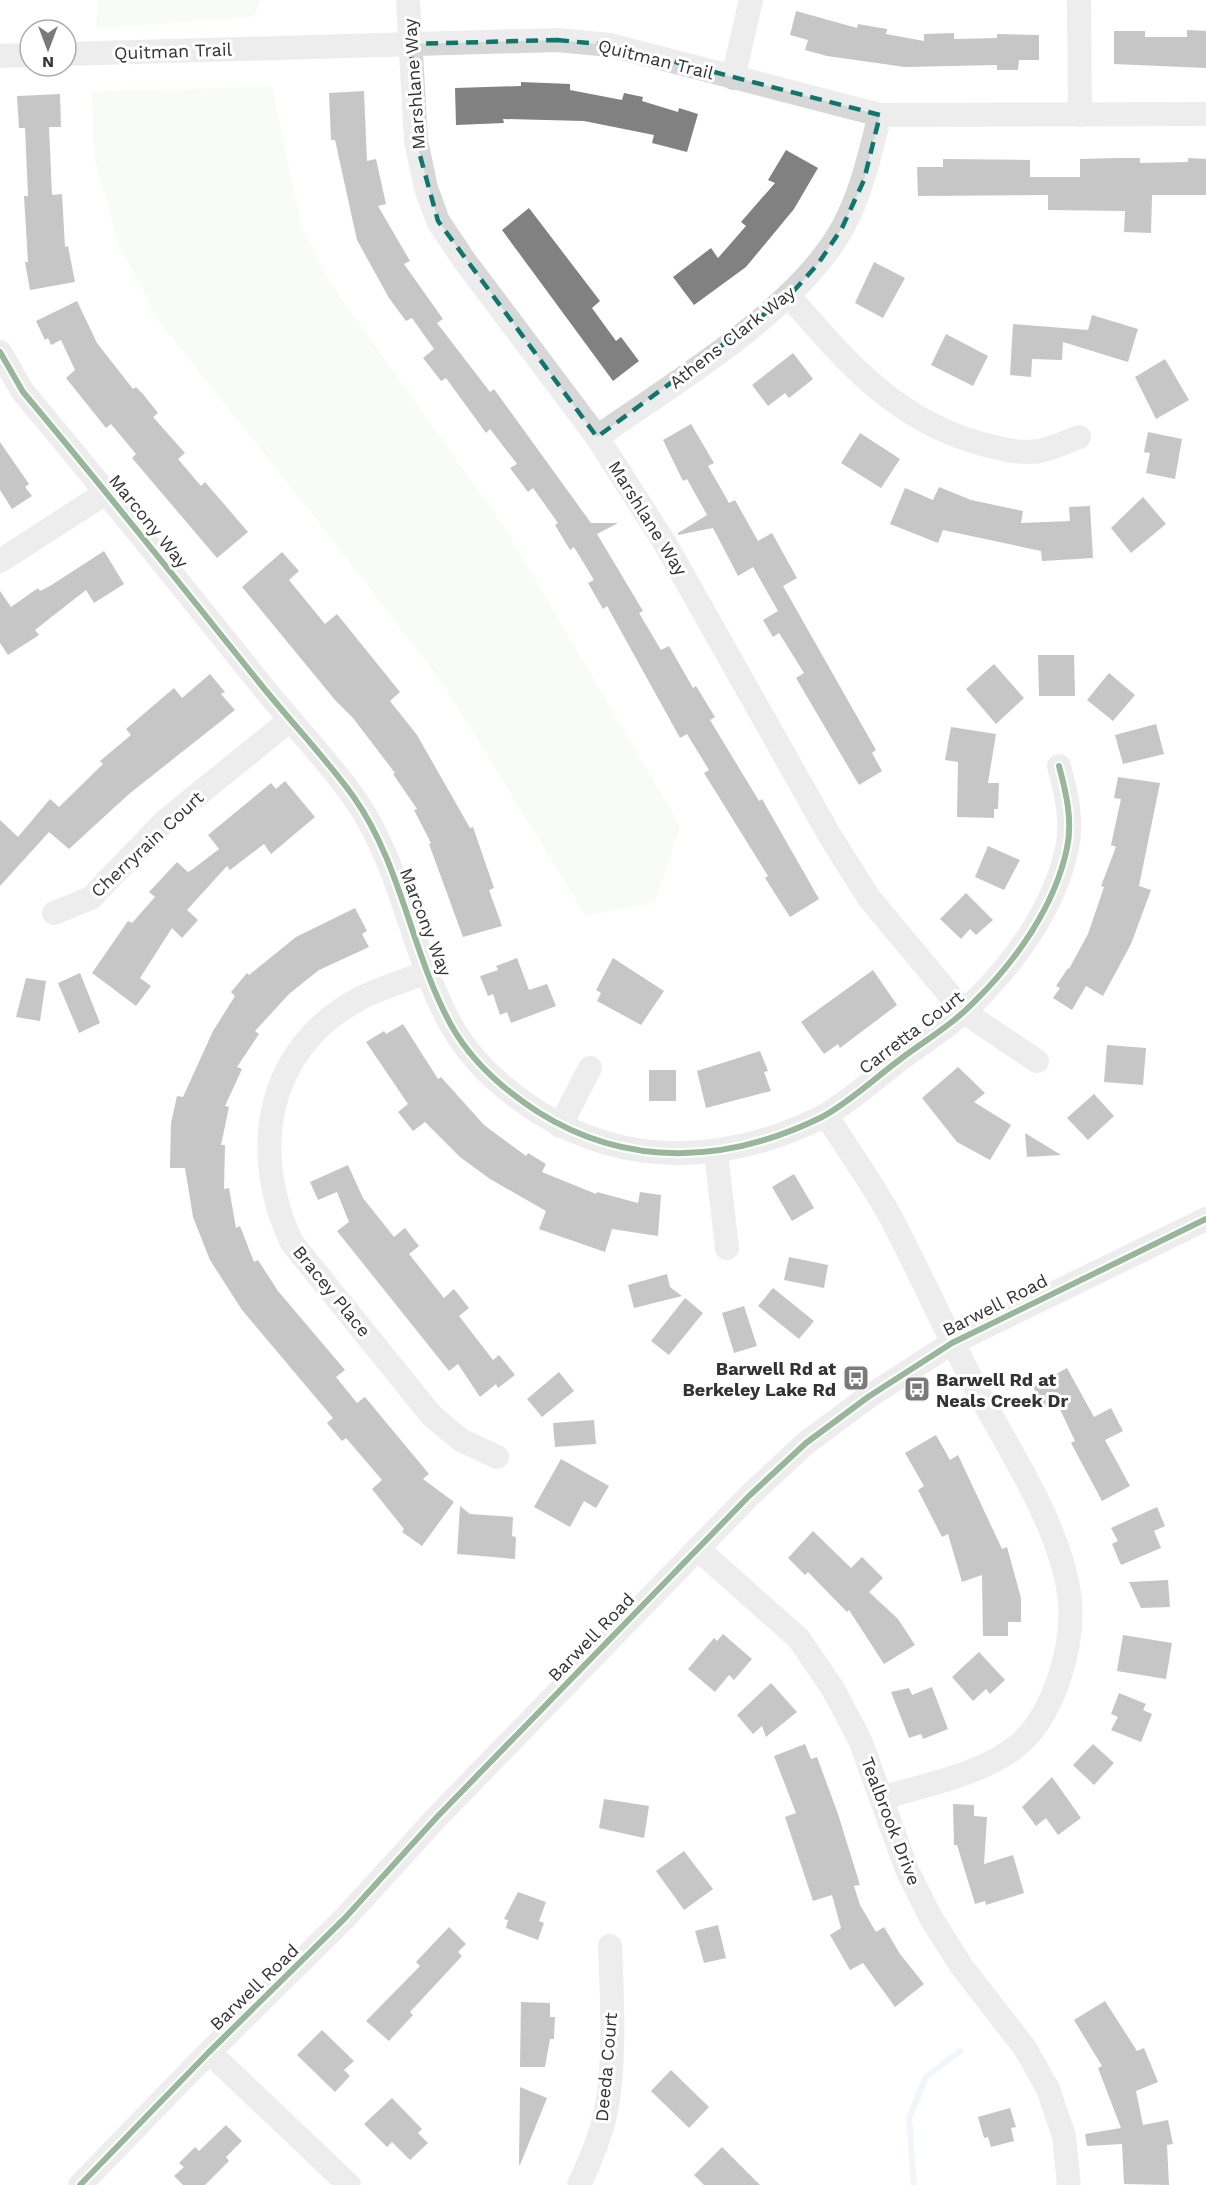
<svg xmlns="http://www.w3.org/2000/svg" width="1206" height="2185" viewBox="0 0 1206 2185" font-family="'Work Sans',sans-serif">
	<style>
		.green { fill: #f1f5ed }
		.lines { fill: none; stroke-linecap: round; stroke-linejoin: round }
		.stream { stroke: #ddebf3; stroke-width: 6 }
		.building { fill: #818181 }
		.minor { stroke: #d7d7d7; stroke-width: 24 }
		.cycleway-casing { stroke: #fff; stroke-width: 10 }
		.cycleway { stroke: #1b5e20; stroke-width: 6 }
		.marked { fill: none; stroke: #0f766e; stroke-width: 4.5; stroke-dasharray: 12 8; stroke-linejoin: round }
		.labels { text-anchor: middle; dominant-baseline: central; stroke-width: 6; stroke-linejoin: round; paint-order: stroke }
		.street-label { font-size: 18px; fill: #333; stroke: #fff }
		.poi-label { font-size: 18px; font-weight: bold; fill: #333; stroke: #fff; text-anchor: end }
	</style>
	<rect width="100%" height="100%" fill="#fff"/>
	<g class="green">
		<path d="M98,0H260L254,17L96,28Z"/>
		<path d="M272,87L301,225L329,281L504,527L680,826L655,902L586,916L442,682L318,521L158,320L119,244L94,157L92,91Z"/>
	</g>
	<g class="lines">
		<path class="stream" d="M914,2185L909,2118L926,2077L960,2051"/>
	</g>
	<g class="building">
		<path d="M796,11L857,28L858,24L887,29L886,34L924,41V34L954,33V39L997,38V34L1039,35V60H1019L1018,70H997V65L905,67L827,56L805,50L808,40L790,35Z"/>
		<path d="M1187,30L1206,31V68L1114,64V31H1145V37H1187Z"/>
		<path d="M521,82L570,84V90L622,100L624,93L643,97L642,101L678,112L679,108L698,114L687,152L652,143L654,135L584,121L503,119L504,123L456,125L455,88L521,86Z"/>
		<path d="M364,91L367,161L376,159L386,204L378,206L410,261L404,264L443,319L437,323L490,392L494,389L591,523H618L597,534L643,611L639,613L661,650L669,646L693,688L696,686L715,717L710,720L759,801L762,799L819,899L790,917L765,878L768,876L704,773L709,770L687,734L680,738L607,606L603,609L588,583L594,580L574,547L570,550L555,525L558,523L533,488L528,492L510,468L517,464L490,429L486,433L446,378L441,381L423,358L434,349L412,318L406,321L389,298L357,240L335,140H331L329,93Z"/>
		<path d="M60,94L61,127H49L52,195L62,194L65,247L68,246L75,282L30,290L25,262H28L24,196H28L25,128H19L17,96Z"/>
		<path d="M786,150L818,168L794,209L746,267L694,305L673,277L711,248L718,258L746,226L741,222L775,183L768,180Z"/>
		<path d="M1118,158H1140V163L1188,162V158L1206,159V195H1152L1151,233L1124,232L1125,211L1048,210V195L918,196L917,167H943V159L1030,160V177H1080V159Z"/>
		<path d="M529,208L600,301L592,308L616,341L621,337L639,361L613,381L502,230Z"/>
		<path d="M874,262L905,278L883,318L855,303Z"/>
		<path d="M77,301L97,343L133,389L136,387L143,394L158,413L153,417L185,453L178,459L201,486L205,482L248,532L217,558L132,458L136,454L111,424L106,428L66,378L75,370L61,340L51,345L48,338L45,340L36,321Z"/>
		<path d="M1092,315L1138,329L1128,362L1063,342L1062,360L1032,359L1031,377L1010,375L1013,324L1088,330Z"/>
		<path d="M946,334L988,356L973,386L931,365Z"/>
		<path d="M793,353L813,379L789,398L785,393L768,406L752,385Z"/>
		<path d="M1165,359L1189,400L1156,419L1135,377Z"/>
		<path d="M691,424L714,463L708,466L729,503L735,500L758,541L772,533L797,578L783,586L876,750L872,753L882,771L859,785L796,678L804,673L779,633L773,637L763,620L778,611L753,567L738,576L713,528L678,535V533L707,515L687,479L683,481L663,440Z"/>
		<path d="M1148,432L1182,439L1175,479L1146,473L1150,453L1144,452Z"/>
		<path d="M860,433L900,459L881,488L841,463Z"/>
		<path d="M0,442L29,484L25,487L32,496L12,509L0,490Z"/>
		<path d="M939,487L971,500L1023,511L1021,523L1070,521L1069,507L1090,506L1093,558L1042,561L1041,551L943,530L938,543L890,524L905,488L933,500Z"/>
		<path d="M1143,497L1166,524L1131,553L1111,528Z"/>
		<path d="M104,551L124,584L94,603L86,590L35,630L39,635L8,655L0,643V591L11,607L38,588L40,591L50,586Z"/>
		<path d="M282,552L299,571L289,580L325,624L337,614L400,692L390,701L417,735L470,828L473,827L494,888L489,890L502,926L463,937L429,844L431,843L414,810L417,809L393,774L395,773L353,718L335,700L242,587Z"/>
		<path d="M1038,655H1074L1075,696H1039Z"/>
		<path d="M994,664L1024,698L996,724L966,689Z"/>
		<path d="M1109,673L1135,695L1113,721L1087,700Z"/>
		<path d="M210,674L225,692L221,694L235,710L129,794L69,849L49,832L0,886V820L18,837L50,799L59,807L103,764L100,761L131,735L126,729L174,688L182,698Z"/>
		<path d="M1156,724L1164,754L1123,764L1115,735Z"/>
		<path d="M951,727L996,734L988,783H999L998,809H994V818L957,817L958,762L945,760Z"/>
		<path d="M1118,777L1160,783L1139,886L1151,890L1131,944L1103,996L1086,986L1072,1010L1053,998L1060,988L1056,986L1068,968L1069,969L1088,934L1104,887L1101,886L1116,847L1111,845L1121,799L1114,798Z"/>
		<path d="M285,781L315,817L271,854L264,844L230,870L227,866L187,910L198,920L182,938L172,928L140,978L151,986L136,1006L92,973L128,921L132,923L155,897L149,892L177,862L188,872L193,869L219,849L208,835L271,783L276,789Z"/>
		<path d="M988,846L1020,860L1004,890L975,877Z"/>
		<path d="M966,893L993,920L976,935L970,929L961,939L940,919Z"/>
		<path d="M355,908L367,931L362,934L369,947L319,970L289,994L255,1031L259,1034L237,1067L242,1069L225,1106L229,1107L221,1145H225L224,1189L229,1188L236,1228L240,1226L254,1262L258,1260L278,1291L345,1370L336,1377L357,1403L365,1397L429,1474L423,1479L454,1502L422,1546L402,1532L404,1529L372,1489L382,1480L346,1438L342,1441L327,1423L333,1418L242,1310L210,1260L193,1217L185,1168H170L171,1123L177,1096L183,1097L213,1031L235,996L231,992L247,973L249,975L296,937Z"/>
		<path d="M517,958L529,990L547,984L556,1006L511,1023L507,1012L500,1015L493,994L488,996L480,976L498,970L496,966Z"/>
		<path d="M613,958L664,991L641,1025L597,1001L601,993L596,990Z"/>
		<path d="M873,970L897,1005L840,1048L838,1044L824,1054L801,1022Z"/>
		<path d="M80,973L100,1023L79,1033L58,983Z"/>
		<path d="M26,978L46,981L40,1021L16,1017Z"/>
		<path d="M403,1024L438,1079L441,1077L484,1125L526,1156L528,1153L546,1164L542,1172L596,1194L597,1192L638,1203L640,1192L661,1195L658,1236L612,1229L605,1252L539,1229L546,1211L490,1179L460,1157L425,1122L413,1131L398,1112L408,1104L366,1042L384,1031L386,1034Z"/>
		<path d="M1107,1045L1146,1048L1143,1085L1104,1082Z"/>
		<path d="M760,1051L768,1071L764,1072L771,1091L706,1108L697,1071Z"/>
		<path d="M958,1067L985,1093L974,1102L1011,1125L990,1160L957,1142L922,1098Z"/>
		<rect x="649" y="1070" width="27" height="31"/>
		<path d="M1094,1094L1114,1116L1088,1140L1067,1118Z"/>
		<path d="M1025,1133L1061,1155L1027,1157Z"/>
		<path d="M348,1165L363,1198L394,1237L405,1228L419,1246L409,1254L444,1298L454,1289L469,1308L459,1316L493,1360L499,1355L515,1375L498,1388L496,1384L480,1397L458,1364L449,1371L337,1231L349,1222L337,1192L318,1200L310,1182Z"/>
		<path d="M794,1174L814,1208L792,1221L772,1187Z"/>
		<path d="M789,1257L828,1265L824,1288L784,1280Z"/>
		<path d="M667,1274L670,1287L682,1296L634,1308L628,1285Z"/>
		<path d="M773,1288L814,1321L799,1339L758,1306Z"/>
		<path d="M685,1298L703,1313L669,1355L651,1341Z"/>
		<path d="M744,1306L757,1346L734,1353L722,1313Z"/>
		<path d="M1067,1368L1094,1417L1111,1408L1123,1431L1105,1440L1130,1486L1102,1501L1071,1443L1075,1441L1056,1401L1044,1407L1033,1387Z"/>
		<path d="M559,1372L574,1391L542,1417L527,1399Z"/>
		<path d="M594,1420L596,1444L555,1447L553,1423Z"/>
		<path d="M936,1435L950,1460L958,1455L1002,1549L1007,1547L1021,1598V1622H1008V1636H983L982,1575L962,1582L948,1534L942,1537L918,1490L924,1486L905,1453Z"/>
		<path d="M561,1459L609,1486L596,1508L584,1501L570,1527L534,1507Z"/>
		<path d="M460,1506L470,1514L513,1517L512,1536L516,1537L515,1559L457,1554Z"/>
		<path d="M1157,1507L1165,1526L1154,1531L1161,1548L1121,1565L1112,1544L1118,1541L1111,1528Z"/>
		<path d="M813,1531L851,1568L862,1557L883,1578L869,1592L898,1619L915,1645L884,1664L849,1610L847,1612L808,1572L805,1575L788,1558Z"/>
		<path d="M1168,1580L1170,1607L1141,1608L1129,1582Z"/>
		<path d="M723,1634L752,1659L734,1680L729,1675L715,1692L688,1669L714,1638L717,1641Z"/>
		<path d="M1123,1635L1172,1643L1166,1679L1117,1671Z"/>
		<path d="M979,1652L1005,1680L990,1694L986,1689L973,1701L952,1677Z"/>
		<path d="M771,1683L797,1712L766,1737L762,1726L753,1734L737,1715Z"/>
		<path d="M932,1687L948,1729L923,1739L921,1734L909,1738L891,1692L909,1688L912,1695Z"/>
		<path d="M1119,1693L1146,1704L1143,1710L1152,1714L1141,1742L1111,1730L1118,1717L1111,1714Z"/>
		<path d="M805,1744L811,1759L817,1757L838,1814L860,1885L854,1886L860,1905L876,1932L884,1927L900,1954L924,1984L895,2007L863,1963L850,1970L830,1935L841,1928L832,1895L813,1901L785,1817L796,1813L774,1756Z"/>
		<path d="M1093,1744L1114,1763L1094,1785L1073,1765Z"/>
		<path d="M1052,1777L1081,1818L1058,1835L1046,1818L1036,1826L1022,1807Z"/>
		<path d="M604,1799L649,1806L644,1838L599,1828Z"/>
		<path d="M953,1804L974,1805V1816L987,1817L984,1864L1013,1855L1024,1893L986,1905L985,1901L975,1904L957,1845H954Z"/>
		<path d="M684,1851L713,1889L684,1910L656,1871Z"/>
		<path d="M518,1892L546,1902L539,1921L544,1923L538,1940L506,1928L508,1920L504,1919Z"/>
		<path d="M718,1925L726,1958L704,1963L695,1931Z"/>
		<path d="M449,1927L466,1944L458,1952L462,1956L410,2012L413,2015L389,2041L366,2021L420,1966L416,1962Z"/>
		<path d="M1105,2001L1137,2051L1144,2048L1158,2082L1136,2091L1143,2125L1168,2120L1173,2144L1167,2145L1169,2185L1124,2184L1122,2144L1087,2146L1085,2134L1121,2128L1098,2068L1102,2066L1074,2020Z"/>
		<path d="M521,2002L550,2003V2017H555L554,2039H550L545,2067H520Z"/>
		<path d="M322,2030L354,2061L344,2070L350,2076L335,2092L297,2055Z"/>
		<path d="M671,2070L709,2107L689,2128L651,2091Z"/>
		<path d="M520,2087L547,2098L520,2165H519Z"/>
		<path d="M392,2098L422,2129L418,2133L428,2143L410,2160L392,2142L387,2147L364,2124Z"/>
		<path d="M1010,2108L1016,2127L1011,2128L1014,2141L991,2147L988,2137L984,2138L978,2117Z"/>
		<path d="M226,2125L242,2141L226,2157L229,2161L205,2185H183L174,2176L184,2167L179,2163L195,2147L199,2151Z"/>
		<path d="M722,2147L760,2185H704L694,2175Z"/>
	</g>
	<g class="lines">
		<g class="minor">
			<path d="M408,0L416,141L426,188L438,221L464,260L597,437L666,545L830,836L869,898L964,1012L1037,1061"/>
			<path d="M1079,0L1080,115"/>
			<path d="M66,54L557,40L610,45L880,115L1206,114"/>
			<path d="M0,56L30,55"/>
			<path d="M733,78L751,0"/>
			<path d="M789,296C846,361 894,420 982,444C1001,449 1019,454 1040,451C1053,448 1067,442 1079,437"/>
			<path d="M0,352L23,392C103,487 180,584 258,681C289,720 324,756 353,796C402,865 411,952 451,1025C471,1061 504,1090 538,1112C628,1169 729,1163 822,1117C850,1102 876,1077 902,1058C926,1040 953,1024 974,1002C1016,961 1055,906 1067,848C1073,821 1066,792 1059,766"/>
			<path d="M597,437C674,383 798,310 843,227C862,192 870,153 880,115"/>
			<path d="M0,561L107,492"/>
			<path d="M54,913L91,898L165,821L290,720"/>
			<path d="M427,972C405,981 380,988 359,999C265,1049 249,1153 292,1243L432,1416L461,1440L497,1457"/>
			<path d="M826,1115C847,1148 870,1180 889,1214C919,1270 944,1328 974,1384C1008,1449 1058,1521 1069,1593C1076,1641 1055,1715 1017,1746C983,1774 924,1785 882,1798"/>
			<path d="M560,1126L590,1068"/>
			<path d="M716,1153L727,1248"/>
			<path d="M698,1549L799,1639L833,1689L860,1740L907,1870L931,1918L962,1967L1025,2048L1048,2089L1064,2136L1069,2185"/>
			<path d="M209,2052L349,2185"/>
			<path d="M80,2185L209,2052L345,1918L437,1817L749,1496L806,1443L868,1397L952,1343L1206,1219"/>
			<path d="M579,2185C590,2162 599,2140 605,2116C616,2066 612,1997 610,1946"/>
		</g>
		<g class="cycleway-casing">
			<g id="cycleway">
				<path d="M0,352L23,392C103,487 180,584 258,681C289,720 324,756 353,796C402,865 411,952 451,1025C471,1061 504,1090 538,1112C628,1169 729,1163 822,1117C850,1102 876,1077 902,1058C926,1040 953,1024 974,1002C1016,961 1055,906 1067,848C1073,821 1066,792 1059,766"/>
				<path d="M80,2185L209,2052L345,1918L437,1817L749,1496L806,1443L868,1397L952,1343L1206,1219"/>
			</g>
		</g>
		<use href="#cycleway" class="cycleway"/>
	</g>
	<path d="M0 0H1206V2185H0ZM557,40L610,45L880,115L864,180L842,228L818,264L789,296L597,437L438,221L416,141L411,44Z" fill="#fff" fill-opacity=".55" fill-rule="evenodd"/>
	<path class="marked" d="M557,40L610,45L880,115L864,180L842,228L818,264L789,296L597,437L438,221L416,141L411,44Z"/>
	<defs>
		<g id="bus-square" transform="scale(1.35)"><rect x="-9" y="-9" width="18" height="18" rx="4" fill="#7a7a7a" stroke="#fff"/><path d="M-5-6H5V4H4V6H2V4H-2V6H-4V4H-5ZM-3.5-4V0h7V-4ZM-3.5 1.2v1.5H-2V1.2ZM2 1.2v1.5H3.5V1.2Z" fill="#fff"/></g>
	</defs>
	<g fill-rule="evenodd">
		<use href="#bus-square" x="856" y="1378"/>
		<use href="#bus-square" x="917" y="1389"/>
	</g>
	<g class="labels">
		<g class="street-label">
			<text transform="translate(173 51) rotate(-2)">Quitman Trail</text>
			<text transform="translate(656 59) rotate(14)">Quitman Trail</text>
			<text transform="translate(414 84) rotate(-94)">Marshlane Way</text>
			<text transform="translate(732 337) rotate(-38)">Athens Clark Way</text>
			<text transform="translate(648 518) rotate(58)">Marshlane Way</text>
			<text transform="translate(149 521) rotate(51)">Marcony Way</text>
			<text transform="translate(147 844) rotate(-43)">Cherryrain Court</text>
			<text transform="translate(426 922) rotate(69)">Marcony Way</text>
			<text transform="translate(911 1032) rotate(-37)">Carretta Court</text>
			<text transform="translate(332 1291) rotate(51)">Bracey Place</text>
			<text transform="translate(995 1305) rotate(-27)">Barwell Road</text>
			<text transform="translate(591 1637) rotate(-46)">Barwell Road</text>
			<text transform="translate(891 1821) rotate(69)">Tealbrook Drive</text>
			<text transform="translate(254 1987) rotate(-44)">Barwell Road</text>
			<text transform="translate(606 2067) rotate(-85)">Deeda Court</text>
		</g>
		<g class="poi-label">
			<text x="836" y="1368">Barwell Rd at<tspan x="836" dy="21">Berkeley Lake Rd</tspan></text>
			<text x="936" y="1379" text-anchor="start">Barwell Rd at<tspan x="936" dy="21">Neals Creek Dr</tspan></text>
		</g>
	</g>
	<g transform="translate(48 48) rotate(180)"><circle r="28" fill="#ffffff" stroke="#adadad" stroke-width="1.5"/>
	<path d="M0-4.5L10 22L0 15L-10 22Z" fill="#7a7a7a"/>
	<text y="-9" font-size="16" font-weight="bold" text-anchor="middle" fill="#333333">N</text>
	</g>
</svg>
